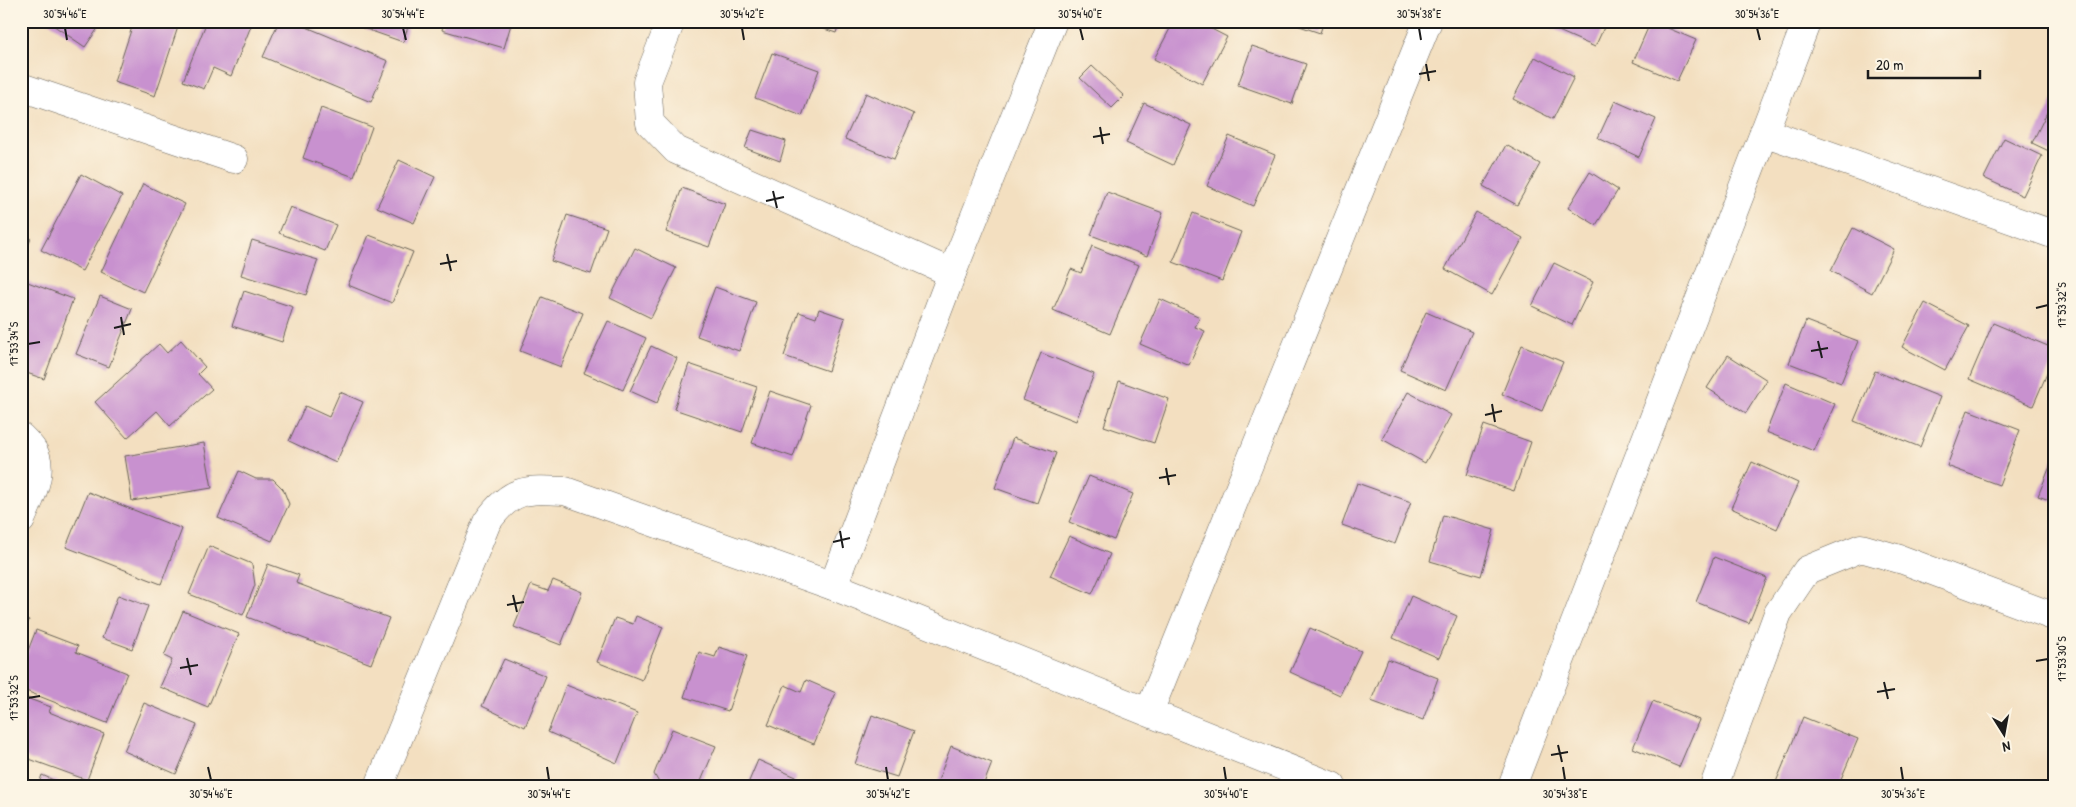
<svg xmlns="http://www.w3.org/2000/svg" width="2076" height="807" viewBox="0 0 2076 807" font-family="'Patrick Hand',sans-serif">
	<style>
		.building { fill: #c891cf }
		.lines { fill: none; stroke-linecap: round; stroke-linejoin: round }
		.minor-casing { stroke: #676055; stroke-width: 29 }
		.minor { stroke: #fff; stroke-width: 28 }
		.ticks { fill: none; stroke: #1c1c1c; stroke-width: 2 }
		.neatline { fill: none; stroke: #1c1c1c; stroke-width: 2 }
		.ticks-label { font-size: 12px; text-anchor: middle; fill: #1c1c1c }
	</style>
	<rect width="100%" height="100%" fill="#fcf5e5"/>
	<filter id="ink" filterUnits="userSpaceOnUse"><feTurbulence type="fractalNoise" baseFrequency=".02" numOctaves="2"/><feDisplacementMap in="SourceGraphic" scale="10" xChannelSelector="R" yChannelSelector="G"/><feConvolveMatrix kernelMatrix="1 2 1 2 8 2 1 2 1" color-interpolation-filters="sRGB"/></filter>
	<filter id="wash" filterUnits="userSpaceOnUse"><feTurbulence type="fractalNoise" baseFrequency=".0096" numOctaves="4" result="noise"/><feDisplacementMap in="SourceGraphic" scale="20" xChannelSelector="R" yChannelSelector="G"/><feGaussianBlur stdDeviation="1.12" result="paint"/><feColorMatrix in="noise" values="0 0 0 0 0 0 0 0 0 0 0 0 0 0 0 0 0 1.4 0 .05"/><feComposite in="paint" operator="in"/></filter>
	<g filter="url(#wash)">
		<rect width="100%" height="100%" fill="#f3dfc0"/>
		<g id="blocks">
			<g class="building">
				<path d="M47,21H103L85,47Z"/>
				<path d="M134,21H180L155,96L114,82Z"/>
				<path d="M207,21H253L231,76L213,68L204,89L183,81Z"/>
				<path d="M279,21H292L388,61L371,102L263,57Z"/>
				<path d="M343,21H410L403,42Z"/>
				<path d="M444,21H512L504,48L442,30Z"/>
				<path d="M801,21H840L836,33Z"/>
				<path d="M1174,21H1196L1227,37L1202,84L1154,59Z"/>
				<path d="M1285,21H1324L1320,33Z"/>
				<path d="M1546,21H1607L1595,47L1545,25Z"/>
				<path d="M1651,21L1696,40L1677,81L1633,62Z"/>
				<path d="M1252,46L1306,64L1292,104L1238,85Z"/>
				<path d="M772,53L819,70L802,116L755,98Z"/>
				<path d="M1535,57L1574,77L1553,119L1513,99Z"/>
				<path d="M1092,66L1124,96L1112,108L1080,78Z"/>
				<path d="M866,93L914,114L894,159L845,139Z"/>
				<path d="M2055,96V145L2051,152L2032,143Z"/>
				<path d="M1615,101L1656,119L1639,157L1598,138Z"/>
				<path d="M1144,103L1191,125L1173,165L1126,143Z"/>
				<path d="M321,108L372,127L354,177L303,158Z"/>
				<path d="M752,130L786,141L780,161L745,148Z"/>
				<path d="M1229,136L1275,155L1253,206L1207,186Z"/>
				<path d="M2004,138L2042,156L2023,196L1984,178Z"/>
				<path d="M1506,145L1540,164L1517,205L1483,186Z"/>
				<path d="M399,160L435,177L414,223L377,207Z"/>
				<path d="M1590,172L1618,190L1596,225L1568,208Z"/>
				<path d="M81,174L122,196L82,271L41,250Z"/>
				<path d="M143,184L185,204L143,292L101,272Z"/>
				<path d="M682,188L725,204L709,247L666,232Z"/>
				<path d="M1107,192L1163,213L1147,256L1091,235Z"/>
				<path d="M290,207L336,225L325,251L279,233Z"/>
				<path d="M1476,212L1523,238L1492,295L1445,269Z"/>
				<path d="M1193,213L1241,232L1222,281L1173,262Z"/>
				<path d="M567,215L607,228L591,274L551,261Z"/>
				<path d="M1853,228L1894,249L1872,293L1831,271Z"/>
				<path d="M21,234L31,239L21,259Z"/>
				<path d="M369,235L413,252L392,303L348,285Z"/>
				<path d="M252,240L318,260L306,295L241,275Z"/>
				<path d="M1092,246L1139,265L1110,334L1053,310L1071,269L1081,273Z"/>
				<path d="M635,248L676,268L651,318L610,298Z"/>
				<path d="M1554,263L1593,282L1572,325L1532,306Z"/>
				<path d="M25,281L73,299L44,379L21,371V291Z"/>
				<path d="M715,287L756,302L739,351L697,336Z"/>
				<path d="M244,291L293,307L282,342L232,326Z"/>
				<path d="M100,296L132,309L109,367L76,354Z"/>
				<path d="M542,297L583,313L561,367L520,351Z"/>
				<path d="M1160,299L1200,317L1195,327L1205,331L1189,365L1140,344Z"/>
				<path d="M1925,303L1969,326L1945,370L1902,347Z"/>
				<path d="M819,309L845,318L828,371L784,356L799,312L816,318Z"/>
				<path d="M1426,312L1472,332L1446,390L1400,370Z"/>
				<path d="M608,321L646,338L623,390L584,373Z"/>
				<path d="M1806,321L1858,341L1841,383L1789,363Z"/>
				<path d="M1993,323L2055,349V355L2033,406L1969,379Z"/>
				<path d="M181,340L205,367L198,374L212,389L170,426L157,411L127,438L95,402L159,344L167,353Z"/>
				<path d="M1522,345L1563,362L1542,411L1502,394Z"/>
				<path d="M651,346L677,358L657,403L630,391Z"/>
				<path d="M1041,353L1094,374L1076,421L1023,400Z"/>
				<path d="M1728,355L1767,380L1746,413L1707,388Z"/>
				<path d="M689,364L757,387L742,432L674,409Z"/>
				<path d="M1875,371L1940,397L1920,447L1854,421Z"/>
				<path d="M1119,381L1169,399L1154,443L1104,426Z"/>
				<path d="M1786,383L1835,404L1814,451L1766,432Z"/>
				<path d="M770,391L811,405L793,457L752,443Z"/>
				<path d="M340,392L363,402L336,463L289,441L305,406L329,417Z"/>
				<path d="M1408,392L1451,415L1425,463L1382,439Z"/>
				<path d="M1968,410L2020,430L1999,485L1947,466Z"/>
				<path d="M1484,425L1531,442L1514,491L1467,475Z"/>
				<path d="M1013,438L1056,453L1037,503L995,488Z"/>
				<path d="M204,443L212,488L132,501L125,456Z"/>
				<path d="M2055,454V502L2038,496Z"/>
				<path d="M1752,462L1798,483L1777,529L1731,508Z"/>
				<path d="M239,471L256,479H273L283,489L289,504L272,541L218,518Z"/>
				<path d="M1089,476L1133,494L1114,540L1069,522Z"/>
				<path d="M1357,483L1411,502L1395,544L1342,525Z"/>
				<path d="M88,492L182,529L161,584L66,547Z"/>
				<path d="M1443,515L1494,530L1481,576L1430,561Z"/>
				<path d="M1069,536L1110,554L1092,594L1050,576Z"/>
				<path d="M209,546L252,564L255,585L243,615L189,594Z"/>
				<path d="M1714,557L1767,578L1749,623L1696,602Z"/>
				<path d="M268,564L299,575L296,583L389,618L371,664L247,617Z"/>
				<path d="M553,580L582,592L561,645L514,627L531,585L548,591Z"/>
				<path d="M118,595L148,606L132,649L102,638Z"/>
				<path d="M1411,596L1457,616L1439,658L1393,638Z"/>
				<path d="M183,611L239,634L208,707L160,687L172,660L164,656Z"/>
				<path d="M636,616L663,627L642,680L597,662L615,618L633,624Z"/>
				<path d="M21,617L29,620L21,638Z"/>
				<path d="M1310,628L1361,651L1340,695L1290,672Z"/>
				<path d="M36,630L78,646L76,652L127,673L107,723L21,689V657L25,658Z"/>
				<path d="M719,647L747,656L728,711L684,697L699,652L715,657Z"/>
				<path d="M504,659L546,676L525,727L482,706Z"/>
				<path d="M1388,659L1438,678L1423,720L1371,701Z"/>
				<path d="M806,680L836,693L814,744L768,725L785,685L801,692Z"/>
				<path d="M566,685L637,713L617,763L548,732Z"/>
				<path d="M21,696L51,707L49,712L104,734L87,780L21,756Z"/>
				<path d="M1653,701L1699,720L1679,767L1633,748Z"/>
				<path d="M144,703L197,725L176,774L124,751Z"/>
				<path d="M872,715L914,731L897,777L855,764Z"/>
				<path d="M1803,717L1858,739L1838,786H1786L1776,782Z"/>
				<path d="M672,729L716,746L699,786H661L654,774Z"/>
				<path d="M951,746L992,763L983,786H936Z"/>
				<path d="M758,760L796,777L793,786H747Z"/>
				<path d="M42,775L67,786H38Z"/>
			</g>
		</g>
	</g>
	<g filter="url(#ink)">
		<use href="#blocks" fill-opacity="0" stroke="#676055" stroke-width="1"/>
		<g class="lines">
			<g class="minor-casing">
				<g id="minor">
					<path d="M671,21L647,82L650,123L676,150L952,273L833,586"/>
					<path d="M21,87L234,159"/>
					<path d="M1764,132L2055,235"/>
					<path d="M952,273L1053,21"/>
					<path d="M21,437C25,441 29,445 32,449C47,469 29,500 21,520"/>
					<path d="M1149,712L1428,21"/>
					<path d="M379,786L487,522C511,488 526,489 565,491L833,586L1332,786"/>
					<path d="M1512,786L1807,21"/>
					<path d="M1714,786L1778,613L1807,570L1861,548L1903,560L2055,617"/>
				</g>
			</g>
			<use href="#minor" class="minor"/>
		</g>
	</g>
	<path class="ticks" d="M65,28L67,40M403,28L406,40M742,28L744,40M1080,28L1083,40M1419,28L1421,40M1757,28L1760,40M1426,64L1429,81M1419,74L1436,71M1100,127L1103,144M1093,137L1110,134M773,191L777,208M766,201L784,197M447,254L451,271M440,264L457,261M2036,308L2048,305M121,317L124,335M114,328L131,324M1818,341L1822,358M28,344L40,342M1811,351L1828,348M1492,404L1495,422M1485,415L1502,411M1166,468L1169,485M1159,478L1176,475M840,531L843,548M833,542L850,538M513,595L517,612M507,605L524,602M187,658L191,675M2036,661L2048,659M180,668L198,665M1884,682L1888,699M1877,692L1895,689M28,698L40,696M1558,745L1562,762M1551,755L1568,752M208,767L211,780M547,767L549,780M886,767L888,780M1224,767L1226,780M1563,767L1565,780M1901,767L1903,780"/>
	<rect width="2076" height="807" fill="none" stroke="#fcf5e5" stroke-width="55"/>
	<g transform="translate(2004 734) rotate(169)" stroke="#fcf5e5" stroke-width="4" paint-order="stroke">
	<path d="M0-4L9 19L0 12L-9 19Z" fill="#1c1c1c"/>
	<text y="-8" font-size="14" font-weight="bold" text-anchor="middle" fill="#1c1c1c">N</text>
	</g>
	<path d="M1868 70v8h112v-8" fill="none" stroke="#1c1c1c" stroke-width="2.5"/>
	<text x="1876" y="70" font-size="15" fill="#1c1c1c" stroke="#fcf5e5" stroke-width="4" paint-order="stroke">20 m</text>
	<rect x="28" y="28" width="2020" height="752" class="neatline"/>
	<g class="ticks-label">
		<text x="65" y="18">30°54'46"E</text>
		<text x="403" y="18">30°54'44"E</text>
		<text x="742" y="18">30°54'42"E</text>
		<text x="1080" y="18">30°54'40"E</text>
		<text x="1419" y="18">30°54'38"E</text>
		<text x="1757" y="18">30°54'36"E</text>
		<text transform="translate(2062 305) rotate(-90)" y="4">17°53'32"S</text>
		<text transform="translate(14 344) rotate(-90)" y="4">17°53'34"S</text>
		<text transform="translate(2062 659) rotate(-90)" y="4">17°53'30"S</text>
		<text transform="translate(14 698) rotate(-90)" y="4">17°53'32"S</text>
		<text x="211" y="798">30°54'46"E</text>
		<text x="549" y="798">30°54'44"E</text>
		<text x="888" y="798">30°54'42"E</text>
		<text x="1226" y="798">30°54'40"E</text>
		<text x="1565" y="798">30°54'38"E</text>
		<text x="1903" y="798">30°54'36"E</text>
	</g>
</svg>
